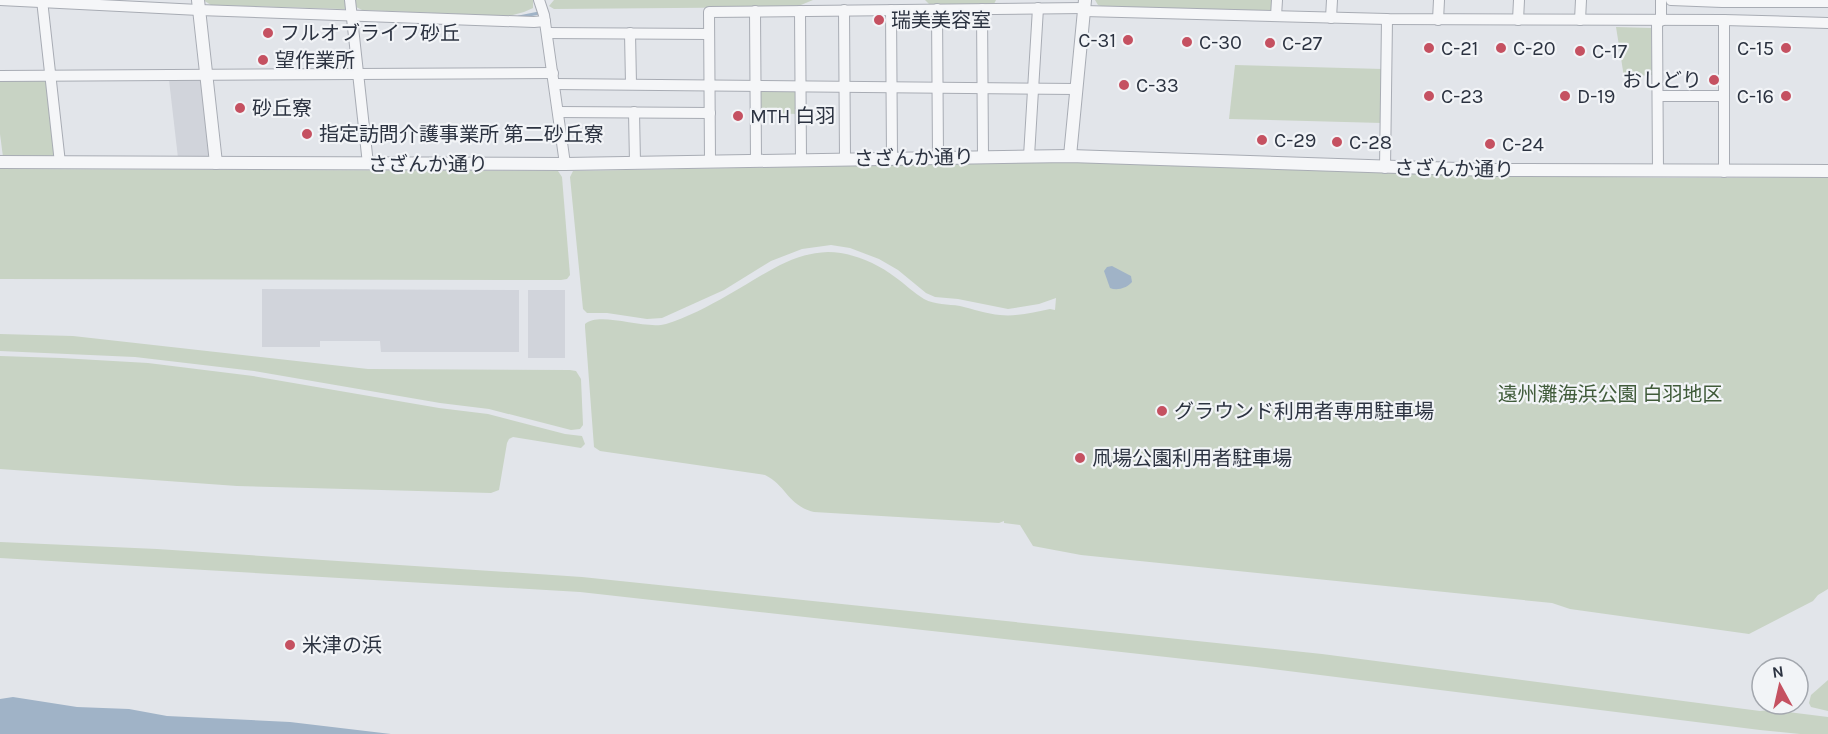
<svg xmlns="http://www.w3.org/2000/svg" width="1828" height="734" viewBox="0 0 1828 734" font-family="Karla,'Noto Sans JP',sans-serif">
	<style>
		.built { fill: #d1d4db }
		.green { fill: #c8d3c4 }
		.water { fill: #a0b3c7 }
		.lines { fill: none; stroke-linecap: round; stroke-linejoin: round }
		.stream { stroke: #a0b3c7; stroke-width: 3 }
		.minor-casing { stroke: #a8acb4; stroke-width: 12 }
		.tertiary-casing { stroke: #a8acb4; stroke-width: 14 }
		.minor { stroke: #f5f6f8; stroke-width: 10 }
		.tertiary { stroke: #f5f6f8; stroke-width: 12 }
		.poi-dot { fill: #c55161; stroke: #f2f4f7; stroke-width: 2 }
		.labels { text-anchor: middle; dominant-baseline: central; stroke-width: 4.5; stroke-linejoin: round; paint-order: stroke }
		.poi-label { font-size: 20px; fill: #2c3341; stroke: #f2f4f7; text-anchor: start }
		.street-label { font-size: 20px; fill: #2c3341; stroke: #f2f4f7 }
		.park-label { font-size: 20px; fill: #405b3a; stroke: #f2f4f7 }
	</style>
	<rect width="100%" height="100%" fill="#e2e5ea"/>
	<g class="built">
		<path d="M202,79L211,154L207,158H178L169,80Z"/>
		<path d="M262,289L519,290V352H381L380,341H320V347H262Z"/>
		<rect x="528" y="290" width="37" height="68"/>
	</g>
	<g class="green">
		<path d="M203,0H348L346,9H342L211,5Z"/>
		<path d="M352,0H533V8L524,12L509,16L362,10L354,6Z"/>
		<path d="M554,0H813L796,7L554,9L549,6Z"/>
		<path d="M925,0H996L994,4L990,5H930Z"/>
		<path d="M1095,0H1273L1272,9L1270,11L1104,7L1098,5Z"/>
		<path d="M1616,27L1651,28L1652,75L1624,77Z"/>
		<path d="M1235,65L1383,69L1382,123L1229,119Z"/>
		<path d="M0,80H46L55,157H3L0,134Z"/>
		<path d="M759,92H796L798,114L758,113Z"/>
		<path d="M1070,162C1323,172 1575,180 1828,177V589L1818,595L1813,601L1749,634L1570,609L1552,603L1081,555L1033,546L1020,525L1004,523V521L999,523L814,512C787,505 787,486 765,475L600,451L594,447L585,327V324C600,311 644,330 666,324C686,318 709,306 728,295C760,278 789,253 828,252C851,252 877,263 895,277C905,284 914,293 924,299C935,305 948,304 960,306C973,309 987,314 1000,315C1016,317 1034,312 1050,309L1055,310L1056,298L1039,304L1008,309L958,299L935,297L926,293L898,270L879,259L850,248L831,245L802,249L771,261L724,290L662,318L647,319L607,313H587L583,309L570,177L573,171Z"/>
		<path d="M0,169L558,171L562,177L570,275L567,279L561,280L0,279Z"/>
		<path d="M0,334L73,336L368,369L570,370L576,371L581,379L583,425L580,429L571,430L489,409L440,403L254,371L135,357L0,351Z"/>
		<path d="M0,356L61,358L148,363L253,376L439,408L488,414L565,434L582,436L585,444L581,448L513,437L509,439L507,443L499,490L491,493L237,486L0,469Z"/>
		<path d="M0,542L157,549L582,577L1322,654L1760,711L1771,710L1828,717V734H1800L1760,730L1256,667L580,592L0,558Z"/>
		<path d="M1828,680V711L1811,707L1809,703L1811,695Z"/>
	</g>
	<g class="water">
		<path d="M1112,266L1131,276L1132,282C1127,288 1117,291 1110,288L1104,271L1107,267Z"/>
		<path d="M13,697L77,707L129,709L167,716L290,722L391,734H0V699Z"/>
	</g>
	<g class="lines">
		<path class="stream" d="M519,17L539,13V11"/>
		<g class="minor-casing">
			<g id="minor">
				<path d="M0,0L199,10L534,22L545,21"/>
				<path d="M42,0L60,163"/>
				<path d="M350,0L368,164"/>
				<path d="M539,0L544,15L565,164"/>
				<path d="M1661,0V21"/>
				<path d="M1671,0L1722,2H1828"/>
				<path d="M937,9L938,158"/>
				<path d="M982,9L983,157"/>
				<path d="M844,10L845,159"/>
				<path d="M891,10L892,158"/>
				<path d="M755,11L756,161"/>
				<path d="M800,11L801,160"/>
				<path d="M1084,11L1387,19L1724,20L1828,23"/>
				<path d="M1276,16L1277,0"/>
				<path d="M1331,18L1332,0"/>
				<path d="M1438,20L1439,0"/>
				<path d="M1518,20L1519,0"/>
				<path d="M1580,20L1581,0"/>
				<path d="M1724,20V172"/>
				<path d="M1657,21L1658,171"/>
				<path d="M547,33L709,34"/>
				<path d="M630,33L631,84"/>
				<path d="M0,76L553,73"/>
				<path d="M554,84L1076,89"/>
				<path d="M1658,96H1724"/>
				<path d="M558,112L710,113"/>
				<path d="M634,112L635,163"/>
				<path d="M1029,156L1038,8"/>
				<path d="M710,161L709,12L1084,8"/>
				<path d="M1385,168L1387,19"/>
			</g>
		</g>
		<g class="tertiary-casing">
			<g id="tertiary">
				<path d="M198,0L216,163"/>
				<path d="M1070,156L1085,0"/>
				<path d="M0,162L565,164L1070,156L1489,170L1828,171"/>
			</g>
		</g>
		<use href="#minor" class="minor"/>
		<use href="#tertiary" class="tertiary"/>
	</g>
	<g class="poi-dot">
		<circle cx="879" cy="20" r="6"/>
		<circle cx="268" cy="33" r="6"/>
		<circle cx="1128" cy="40" r="6"/>
		<circle cx="1187" cy="42" r="6"/>
		<circle cx="1270" cy="43" r="6"/>
		<circle cx="1429" cy="48" r="6"/>
		<circle cx="1501" cy="48" r="6"/>
		<circle cx="1786" cy="48" r="6"/>
		<circle cx="1580" cy="51" r="6"/>
		<circle cx="263" cy="60" r="6"/>
		<circle cx="1714" cy="80" r="6"/>
		<circle cx="1124" cy="85" r="6"/>
		<circle cx="1429" cy="96" r="6"/>
		<circle cx="1565" cy="96" r="6"/>
		<circle cx="1786" cy="96" r="6"/>
		<circle cx="240" cy="108" r="6"/>
		<circle cx="738" cy="116" r="6"/>
		<circle cx="307" cy="134" r="6"/>
		<circle cx="1262" cy="140" r="6"/>
		<circle cx="1337" cy="142" r="6"/>
		<circle cx="1490" cy="144" r="6"/>
		<circle cx="1162" cy="411" r="6"/>
		<circle cx="1080" cy="458" r="6"/>
		<circle cx="290" cy="645" r="6"/>
	</g>
	<g class="labels">
		<g class="poi-label">
			<text x="891" y="20">瑞美美容室</text>
			<text x="280" y="33">フルオブライフ砂丘</text>
			<text x="1116" y="40" text-anchor="end">C-31</text>
			<text x="1199" y="42">C-30</text>
			<text x="1282" y="43">C-27</text>
			<text x="1441" y="48">C-21</text>
			<text x="1513" y="48">C-20</text>
			<text x="1774" y="48" text-anchor="end">C-15</text>
			<text x="1592" y="51">C-17</text>
			<text x="275" y="60">望作業所</text>
			<text x="1702" y="80" text-anchor="end">おしどり</text>
			<text x="1136" y="85">C-33</text>
			<text x="1441" y="96">C-23</text>
			<text x="1577" y="96">D-19</text>
			<text x="1774" y="96" text-anchor="end">C-16</text>
			<text x="252" y="108">砂丘寮</text>
			<text x="750" y="116">MTH 白羽</text>
			<text x="319" y="134">指定訪問介護事業所 第二砂丘寮</text>
			<text x="1274" y="140">C-29</text>
			<text x="1349" y="142">C-28</text>
			<text x="1502" y="144">C-24</text>
			<text x="1174" y="411">グラウンド利用者専用駐車場</text>
			<text x="1092" y="458">凧場公園利用者駐車場</text>
			<text x="302" y="645">米津の浜</text>
		</g>
		<g class="street-label">
			<text transform="translate(914 158) rotate(-1)">さざんか通り</text>
			<text x="428" y="164">さざんか通り</text>
			<text transform="translate(1454 169) rotate(1)">さざんか通り</text>
		</g>
		<g class="park-label">
			<text x="1610" y="394">遠州灘海浜公園 白羽地区</text>
		</g>
	</g>
	<g transform="translate(1780 686) rotate(352)"><circle r="28" fill="#f2f4f7" stroke="#a3a7ae" stroke-width="1.5"/>
	<path d="M0-4.5L10 22L0 15L-10 22Z" fill="#c55161"/>
	<text y="-9" font-size="16" font-weight="bold" text-anchor="middle" fill="#2c3341">N</text>
	</g>
</svg>
